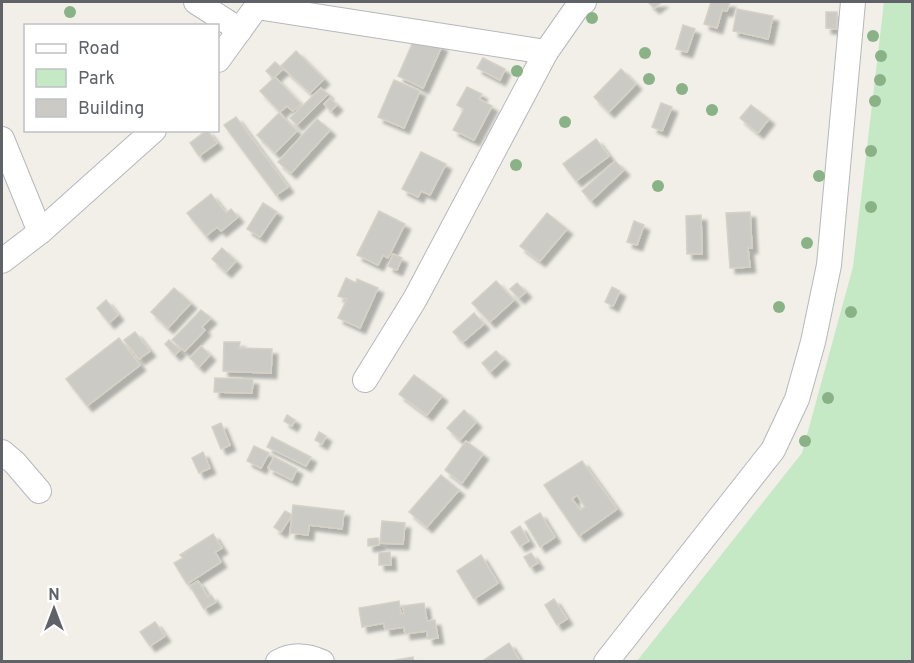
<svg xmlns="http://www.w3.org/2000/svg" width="914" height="663" viewBox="0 0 914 663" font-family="Overpass,sans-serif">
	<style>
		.green { fill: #c5e8c5 }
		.building { fill: #cccac5; stroke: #d6d1c6; stroke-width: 1.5; fill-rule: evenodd; filter: url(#shadow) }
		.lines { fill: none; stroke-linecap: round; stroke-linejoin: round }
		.minor-casing { stroke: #b5b8bc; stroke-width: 26 }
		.minor { stroke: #fff; stroke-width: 24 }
		.tree { fill: #89b387 }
	</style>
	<defs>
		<filter id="shadow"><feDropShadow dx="5.5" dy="5.5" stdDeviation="1.5" flood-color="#0004"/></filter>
	</defs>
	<rect width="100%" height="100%" fill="#f1efe8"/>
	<path class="green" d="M884,2H912V661H637L802,453L853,267Z"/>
	<g class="building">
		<path d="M648,2H662L654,8Z"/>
		<path d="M711,2H730L727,11L722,10L717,28L704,24Z"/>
		<path d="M737,9L773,16L768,39L733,31Z"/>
		<path d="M826,12H837V29L826,28Z"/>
		<path d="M683,25L695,29L687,52L676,49Z"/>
		<path d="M416,35L442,46L423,88L398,76Z"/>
		<path d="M296,51L324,79L310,93L281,66Z"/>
		<path d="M483,58L505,69L500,80L477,68Z"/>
		<path d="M275,62L283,69L273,78L266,71Z"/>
		<path d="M621,69L636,84L609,112L594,97Z"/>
		<path d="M275,77L301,104L293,111L287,106L280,112L260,91Z"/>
		<path d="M394,80L420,91L404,128L378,117Z"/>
		<path d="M467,87L482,94L479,99L492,106L474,140L453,130L464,109L457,105Z"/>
		<path d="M321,88L328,94L297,125L290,118Z"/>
		<path d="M330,98L337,105L331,111L324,104Z"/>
		<path d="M661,103L672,107L662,131L652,127Z"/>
		<path d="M751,105L769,119L758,133L740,118Z"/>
		<path d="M279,113L297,131L275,153L257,135Z"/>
		<path d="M236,117L288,187L276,195L224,125Z"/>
		<path d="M317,119L330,130L291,173L278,162Z"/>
		<path d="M207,130L217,143L199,156L190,143Z"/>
		<path d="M596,139L609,156L576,181L563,164Z"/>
		<path d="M421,152L446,164L430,195L421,191L418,197L402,189Z"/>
		<path d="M615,161L624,170L591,201L582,191Z"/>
		<path d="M211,194L226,213L231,209L238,217L221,231L217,227L206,236L187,213Z"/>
		<path d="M263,203L277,212L260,237L247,229Z"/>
		<path d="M379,211L405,224L388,258L383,255L378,265L357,255Z"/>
		<path d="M750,212L752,248H748L750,267L730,268L726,213Z"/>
		<path d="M547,213L567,229L540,261L520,246Z"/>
		<path d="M701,215L702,254H687L686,216Z"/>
		<path d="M634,221L644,225L637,245L627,242Z"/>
		<path d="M222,248L236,261L226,272L212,259Z"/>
		<path d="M393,254L402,258L397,270L388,266Z"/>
		<path d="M346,278L356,283L357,279L378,288L360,328L338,318L347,299L338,296Z"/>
		<path d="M496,281L514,300L490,322L472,303Z"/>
		<path d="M517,283L526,292L519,298L510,289Z"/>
		<path d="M612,287L620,291L613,306L605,302Z"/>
		<path d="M174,288L191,303L168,328L151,312Z"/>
		<path d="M106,300L118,315L109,323L97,308Z"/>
		<path d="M201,310L211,318L202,327L205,330L185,351L172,340Z"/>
		<path d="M474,313L484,324L463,342L453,332Z"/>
		<path d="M135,332L150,351L139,359L124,340Z"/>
		<path d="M119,338L140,365L87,406L66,379Z"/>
		<path d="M169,340L180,350L175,355L165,344Z"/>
		<path d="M224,342H240L239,348L272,349L271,373L223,371Z"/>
		<path d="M201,346L210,355L199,367L190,358Z"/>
		<path d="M496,351L504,359L490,372L482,363Z"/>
		<path d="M414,375L442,396L427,415L399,394Z"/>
		<path d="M215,378L253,379L252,393L214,392Z"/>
		<path d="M464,410L476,422L460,440L447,428Z"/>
		<path d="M287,415L295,420L292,426L284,421Z"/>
		<path d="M221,423L230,445L221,449L212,427Z"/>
		<path d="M319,432L326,436L322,444L315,440Z"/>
		<path d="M272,437L311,457L306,466L267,447Z"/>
		<path d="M466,441L483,454L462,483L445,470Z"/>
		<path d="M254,446L269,453L261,468L247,461Z"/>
		<path d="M203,452L210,468L199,473L192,458Z"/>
		<path d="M274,457L297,469L292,480L268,468Z"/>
		<path d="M582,461L617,509L579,536L544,485ZM577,495L585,507L580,510L572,499Z"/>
		<path d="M441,475L459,490L427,527L409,512Z"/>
		<path d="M293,505L344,511L342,529L309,525L308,535L290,533Z"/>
		<path d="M285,511L292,515L281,532L274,527Z"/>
		<path d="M540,513L555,537L540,547L525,522Z"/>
		<path d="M382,521L405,523L403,544L380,543Z"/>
		<path d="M520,526L529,541L520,546L511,532Z"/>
		<path d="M213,534L222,548L215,552L221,562L187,584L174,563L183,558L180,555Z"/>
		<path d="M378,538L379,545L368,546V539Z"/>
		<path d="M390,552L391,565H379V553Z"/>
		<path d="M531,553L538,563L530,567L524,557Z"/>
		<path d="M481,555L498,583L474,599L457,571Z"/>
		<path d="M198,581L208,597L211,595L216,602L204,609L190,586Z"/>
		<path d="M554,599L567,619L557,625L545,605Z"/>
		<path d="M399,601L401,614L404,613L403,606L424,603L427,621L435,620L438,638L428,639L427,631L405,634L404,627L385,630L384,623L362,627L359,608Z"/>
		<path d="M155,622L165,636L150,646L140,632Z"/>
		<path d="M509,643L521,662H481Z"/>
		<path d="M413,657L414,662H396V660Z"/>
	</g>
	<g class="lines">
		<g class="minor-casing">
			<g id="minor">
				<path d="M196,2L240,30"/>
				<path d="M257,7L546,52"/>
				<path d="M218,60L260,2"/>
				<path d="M2,139L40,232"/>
				<path d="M2,261L40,232L154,130"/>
				<path d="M365,380L415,299L546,52L576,9L584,2"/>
				<path d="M2,452L15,463L39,491"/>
				<path d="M278,662C292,654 308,655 322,662"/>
				<path d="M606,662L773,450L797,399L813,342L829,265L853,2"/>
			</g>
		</g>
		<use href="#minor" class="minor"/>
	</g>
	<g class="tree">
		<circle cx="70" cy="12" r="6"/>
		<circle cx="592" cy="18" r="6"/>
		<circle cx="873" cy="36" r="6"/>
		<circle cx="645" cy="53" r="6"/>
		<circle cx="881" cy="56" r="6"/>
		<circle cx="517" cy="71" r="6"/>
		<circle cx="649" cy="79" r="6"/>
		<circle cx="880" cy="80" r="6"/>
		<circle cx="682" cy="89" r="6"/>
		<circle cx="875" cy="101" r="6"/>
		<circle cx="712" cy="110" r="6"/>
		<circle cx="565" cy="122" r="6"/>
		<circle cx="871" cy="151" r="6"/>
		<circle cx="516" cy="165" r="6"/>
		<circle cx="819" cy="176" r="6"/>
		<circle cx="658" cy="186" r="6"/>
		<circle cx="871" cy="207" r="6"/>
		<circle cx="807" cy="243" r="6"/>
		<circle cx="779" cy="307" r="6"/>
		<circle cx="851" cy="312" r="6"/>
		<circle cx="828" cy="398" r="6"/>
		<circle cx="805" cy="441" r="6"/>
	</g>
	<rect width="914" height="663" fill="none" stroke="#5f6368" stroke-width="6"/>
	<rect x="24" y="24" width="195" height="108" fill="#ffffff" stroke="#bfc1c3" stroke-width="1.5"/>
	<rect x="36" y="44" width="30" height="9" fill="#ffffff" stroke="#bfc1c3" stroke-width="1.5"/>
	<text x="78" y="54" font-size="18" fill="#5f6368">Road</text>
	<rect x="36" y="69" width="30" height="18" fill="#c5e8c5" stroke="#bfc1c3" stroke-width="1.5"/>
	<text x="78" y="84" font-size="18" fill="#5f6368">Park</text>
	<rect x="36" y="99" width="30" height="18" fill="#cccac5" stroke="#bfc1c3" stroke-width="1.5"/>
	<text x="78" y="114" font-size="18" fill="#5f6368">Building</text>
	<g transform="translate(54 609)" stroke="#ffffff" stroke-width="4.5" paint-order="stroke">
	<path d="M0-4.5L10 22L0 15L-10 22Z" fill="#5f6368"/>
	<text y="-9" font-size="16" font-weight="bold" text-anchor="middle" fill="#5f6368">N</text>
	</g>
</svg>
